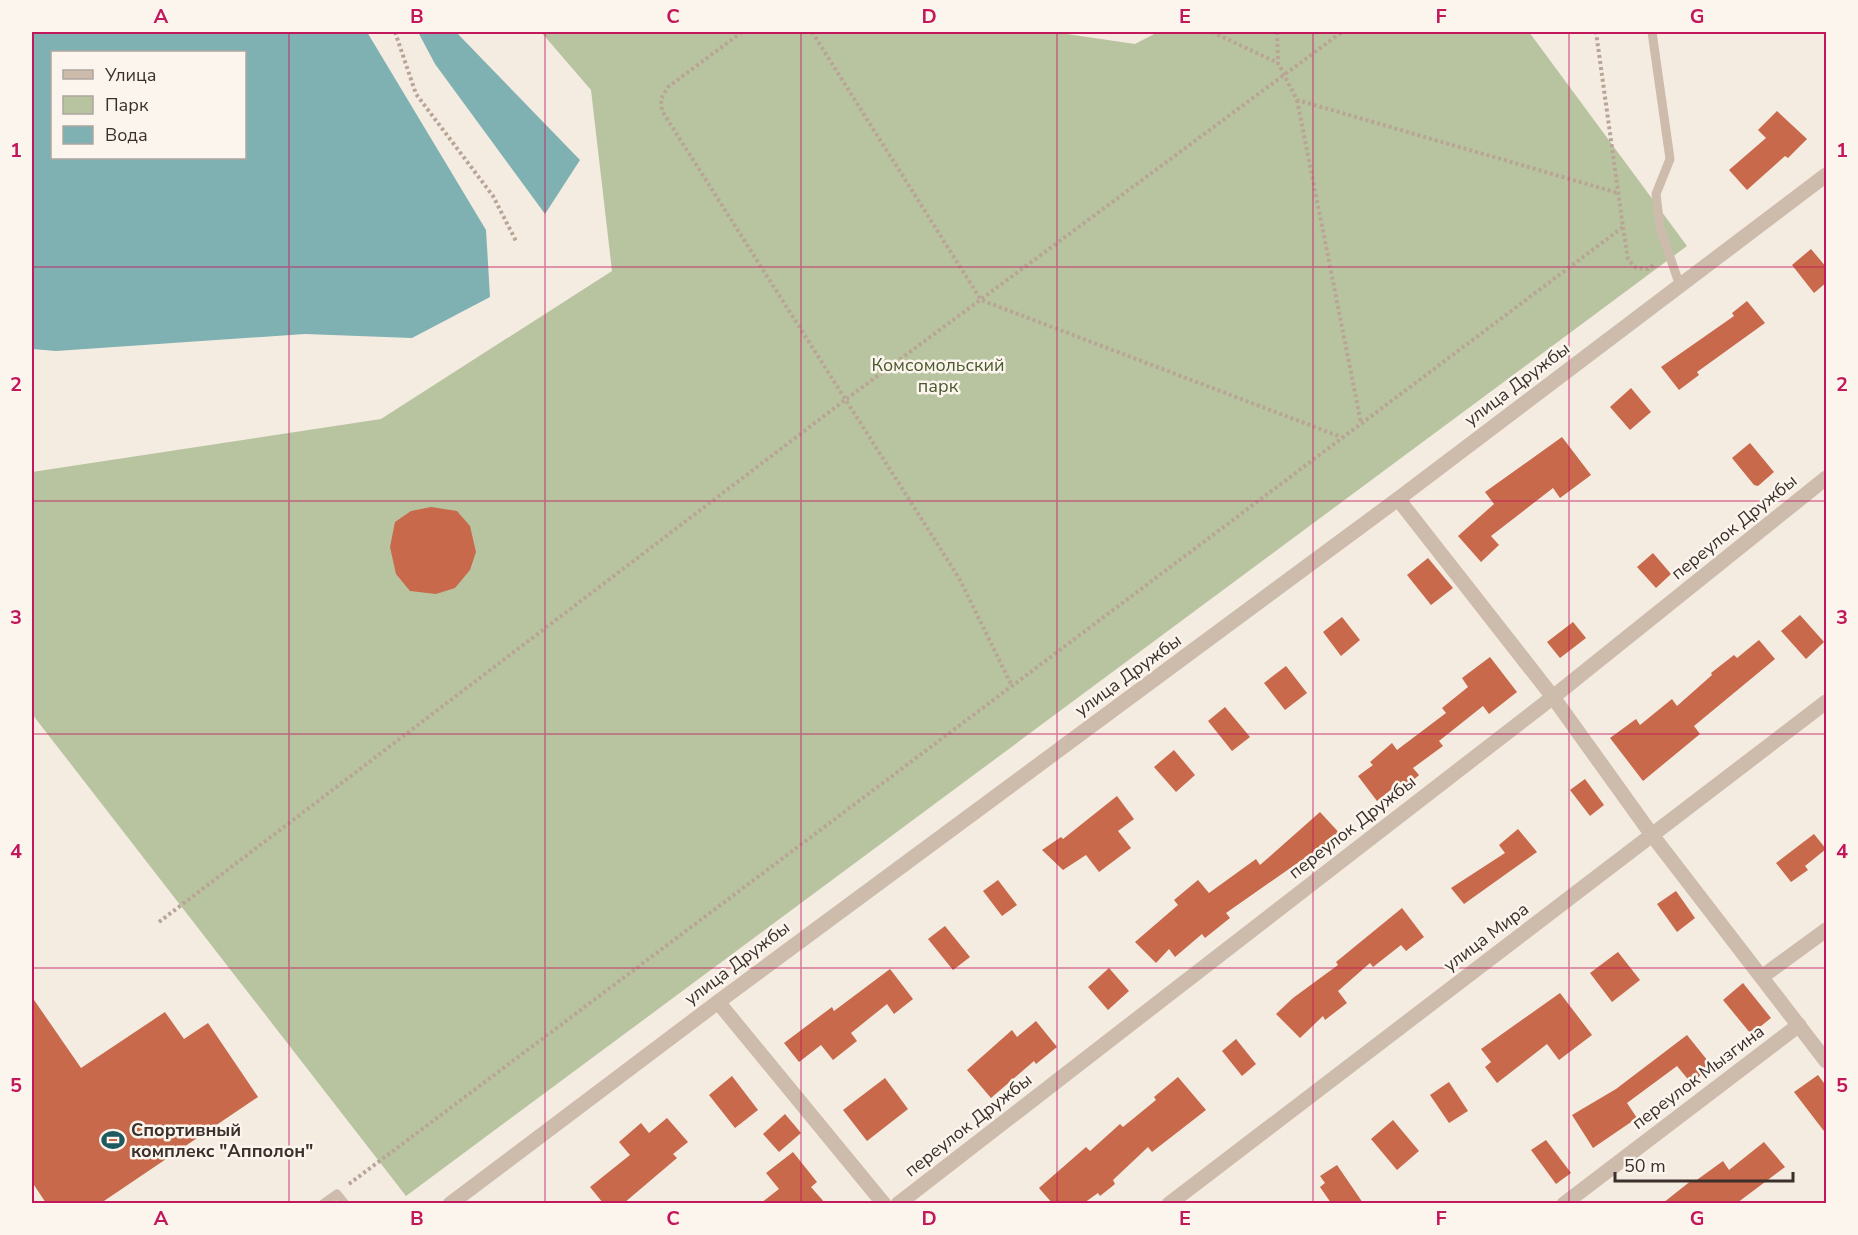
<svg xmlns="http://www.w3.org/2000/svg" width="1858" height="1235" viewBox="0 0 1858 1235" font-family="'Nunito Sans',sans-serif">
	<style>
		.green { fill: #b8c4a0 }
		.water { fill: #7fb0b2; fill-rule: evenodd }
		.building { fill: #c8694b }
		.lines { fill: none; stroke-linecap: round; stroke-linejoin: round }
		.path { stroke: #b9a596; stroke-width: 4; stroke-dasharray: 3 3; stroke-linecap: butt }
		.service { stroke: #cdbbac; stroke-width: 9 }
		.minor { stroke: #cdbbac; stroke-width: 15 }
		.grid { fill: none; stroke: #c2185b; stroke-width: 1.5; stroke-opacity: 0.55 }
		.labels { text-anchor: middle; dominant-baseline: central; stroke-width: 5; stroke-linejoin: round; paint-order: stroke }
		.park-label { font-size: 18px; fill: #4a5a2e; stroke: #fbf5ee }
		.street-label { font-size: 18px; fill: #3b302b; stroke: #fbf5ee }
		.poi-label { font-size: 18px; font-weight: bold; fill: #3b302b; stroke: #fbf5ee; text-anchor: start }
		.neatline { fill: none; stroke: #c2185b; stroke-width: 2 }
		.grid-label { font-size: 20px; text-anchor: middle; font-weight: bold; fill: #c2185b }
	</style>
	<rect width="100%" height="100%" fill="#f4ebe1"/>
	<path class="green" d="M541,32H1053L1135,44L1158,32H1529L1687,246L406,1196L32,714V472L381,419L612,271L591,90Z"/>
	<g class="water">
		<path d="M32,32H367L486,230L490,297L412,338L305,334L56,351L32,349ZM52,52H244V158H52Z"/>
		<path d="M418,32H456L580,160L545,214L435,64Z"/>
	</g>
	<g class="building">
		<path d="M1777,111L1807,139L1788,158L1785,156L1747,190L1729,170L1766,138L1758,130Z"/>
		<path d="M1811,249L1827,268V282L1814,293L1792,265Z"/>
		<path d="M1747,301L1765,323L1697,372L1699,375L1679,390L1661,367L1734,316L1732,313Z"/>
		<path d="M1631,388L1651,412L1630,430L1610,407Z"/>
		<path d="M1562,437L1591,475L1560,498L1553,488L1491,536L1499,545L1481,562L1458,536L1494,504L1485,492Z"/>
		<path d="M1750,443L1774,472L1758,486L1754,485L1732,458Z"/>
		<path d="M431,507L457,511L470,526L476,552L470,570L455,588L436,594L410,591L396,574L390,547L395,522L411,511Z"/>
		<path d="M1653,553L1671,574L1656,588L1637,567Z"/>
		<path d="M1428,558L1453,588L1431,605L1407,575Z"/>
		<path d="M1800,615L1824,642L1806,659L1781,631Z"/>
		<path d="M1342,617L1360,640L1341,656L1323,632Z"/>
		<path d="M1573,622L1586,638L1560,658L1547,642Z"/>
		<path d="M1759,640L1775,659L1694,726L1700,734L1643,781L1610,738L1636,719L1640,725L1672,699L1677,706L1712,675L1711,673L1734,655L1737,658Z"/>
		<path d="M1490,657L1517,692L1489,714L1483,706L1439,741L1443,746L1413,768L1419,775L1398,794L1393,788L1377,801L1358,776L1373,765L1370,762L1392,743L1397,750L1446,713L1442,708L1468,687L1462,678Z"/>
		<path d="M1286,666L1307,693L1285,710L1264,683Z"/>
		<path d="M1225,707L1250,737L1232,751L1208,721Z"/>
		<path d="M1174,750L1195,775L1176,792L1154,767Z"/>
		<path d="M1585,779L1604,805L1590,816L1570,790Z"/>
		<path d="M1117,796L1134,819L1118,831L1131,848L1099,872L1086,855L1063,870L1042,850L1061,837L1063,839Z"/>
		<path d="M1320,812L1343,837L1325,854L1319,848L1226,913L1230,918L1205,938L1202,934L1175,957L1169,949L1156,963L1135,942L1178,905L1174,900L1198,880L1209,893L1256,859L1260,865Z"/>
		<path d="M1518,829L1537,852L1464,904L1451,888L1505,853L1499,845Z"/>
		<path d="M1814,834L1826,849L1805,866L1808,870L1791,882L1776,863Z"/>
		<path d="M998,880L1017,905L1002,916L983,891Z"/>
		<path d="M1676,891L1695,918L1677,932L1657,904Z"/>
		<path d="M1402,908L1424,937L1406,951L1401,945L1373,967L1370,963L1338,991L1347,1003L1325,1020L1323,1016L1300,1038L1276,1014L1293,998L1338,965L1336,962Z"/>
		<path d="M945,926L970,957L953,970L928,939Z"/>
		<path d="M1618,952L1640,980L1612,1002L1590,973Z"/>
		<path d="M1109,968L1129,991L1108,1010L1088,987Z"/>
		<path d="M890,969L913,999L894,1014L887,1004L851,1033L857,1041L833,1060L821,1045L799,1062L784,1043L832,1007L834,1011Z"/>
		<path d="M1743,983L1771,1018L1751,1034L1723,1000Z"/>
		<path d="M1560,993L1592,1035L1559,1060L1547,1044L1497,1083L1485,1067L1491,1062L1481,1049Z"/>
		<path d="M32,997L81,1068L165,1012L184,1039L208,1023L258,1097L101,1203H46L32,1182Z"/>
		<path d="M1036,1021L1057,1047L1036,1064L1034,1061L991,1098L967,1070L1012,1030L1017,1037Z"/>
		<path d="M1687,1035L1712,1066L1691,1083L1677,1066L1627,1103L1637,1118L1593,1148L1572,1115L1616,1089Z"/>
		<path d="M1236,1039L1256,1064L1242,1076L1222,1051Z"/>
		<path d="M1818,1075L1827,1087V1135L1794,1092Z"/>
		<path d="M732,1076L758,1110L735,1128L709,1095Z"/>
		<path d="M1178,1077L1206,1110L1152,1152L1148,1147L1113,1180L1115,1184L1100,1196L1098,1193L1084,1203H1052L1039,1188L1086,1147L1090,1151L1120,1124L1123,1127L1156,1100L1154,1097Z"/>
		<path d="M885,1078L908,1109L867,1141L843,1110Z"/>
		<path d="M1449,1082L1468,1111L1449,1123L1430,1095Z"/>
		<path d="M785,1114L801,1133L779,1152L763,1134Z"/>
		<path d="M667,1118L688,1142L673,1154L677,1158L624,1203H603L590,1187L630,1155L619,1142L641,1123L649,1133Z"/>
		<path d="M1393,1120L1419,1151L1397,1170L1371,1139Z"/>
		<path d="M1546,1140L1571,1173L1556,1184L1531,1150Z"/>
		<path d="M1764,1142L1785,1167L1737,1203H1663L1692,1180L1694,1182L1723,1161L1729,1170Z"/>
		<path d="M793,1152L817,1182L811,1187L825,1203H761L779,1189L766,1173Z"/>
		<path d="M1337,1165L1363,1203H1331L1320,1187L1325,1183L1320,1176Z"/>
	</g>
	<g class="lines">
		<g class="path">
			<path d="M395,32L416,94L493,196L517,243"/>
			<path d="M742,32L668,87L661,99L662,111L959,578L1012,686"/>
			<path d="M812,32L981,300L1341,437"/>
			<path d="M1212,32L1278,63"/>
			<path d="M1277,32L1278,63L1297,100L1618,193"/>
			<path d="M1297,100L1361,423"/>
			<path d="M1623,227L1628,259L1636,268L1648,269L1655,264"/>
			<path d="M159,922L845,400L1342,32"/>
			<path d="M349,1184L1623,227L1596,32"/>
		</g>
		<g class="service">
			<path d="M1652,32L1670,159L1656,194L1660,228L1680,286"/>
			<path d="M323,1204L337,1194L345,1204"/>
		</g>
		<g class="minor">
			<path d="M1398,499L1553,697L1652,835L1826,1061"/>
			<path d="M1763,976L1826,930"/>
			<path d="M718,1002L884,1204"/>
			<path d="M450,1204L718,1002L1398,499L1826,175"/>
			<path d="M898,1204L1553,697L1826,478"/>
			<path d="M1169,1204L1826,702"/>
			<path d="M1564,1204L1799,1025"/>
		</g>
	</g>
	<path class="grid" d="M289,32V1204M545,32V1204M801,32V1204M1057,32V1204M1313,32V1204M1569,32V1204M32,267H1826M32,501H1826M32,734H1826M32,968H1826"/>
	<defs>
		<g id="stadium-bare" transform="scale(1.8)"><path d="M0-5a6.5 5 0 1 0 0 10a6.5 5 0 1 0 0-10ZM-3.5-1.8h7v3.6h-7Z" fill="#1f5a5e" stroke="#fbf5ee" stroke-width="2.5" paint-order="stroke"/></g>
	</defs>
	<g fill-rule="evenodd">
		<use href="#stadium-bare" x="113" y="1140"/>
	</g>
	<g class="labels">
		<g class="park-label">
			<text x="938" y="365">Комсомольский<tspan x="938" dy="21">парк</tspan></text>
		</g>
		<g class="street-label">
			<text transform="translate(1517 384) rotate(-37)">улица Дружбы</text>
			<text transform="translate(1734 527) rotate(-39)">переулок Дружбы</text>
			<text transform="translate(1128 675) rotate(-36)">улица Дружбы</text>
			<text transform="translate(1352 827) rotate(-38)">переулок Дружбы</text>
			<text transform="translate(1486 937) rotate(-37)">улица Мира</text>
			<text transform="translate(737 963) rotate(-37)">улица Дружбы</text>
			<text transform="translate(1698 1077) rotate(-37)">переулок Мызгина</text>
			<text transform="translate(968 1125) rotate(-38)">переулок Дружбы</text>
		</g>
		<g class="poi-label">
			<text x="131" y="1130">Спортивный<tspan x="131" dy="21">комплекс "Апполон"</tspan></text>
		</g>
	</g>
	<rect width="1858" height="1235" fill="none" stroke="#fbf5ee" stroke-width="66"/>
	<rect x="51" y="51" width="195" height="108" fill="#fbf5ee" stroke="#aea6a0" stroke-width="1.5"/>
	<rect x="63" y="70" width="30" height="9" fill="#cdbbac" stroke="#aea6a0" stroke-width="1.5"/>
	<text x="105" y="81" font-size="18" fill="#3b302b">Улица</text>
	<rect x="63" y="96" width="30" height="18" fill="#b8c4a0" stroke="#aea6a0" stroke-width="1.5"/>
	<text x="105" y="111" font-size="18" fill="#3b302b">Парк</text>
	<rect x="63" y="126" width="30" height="18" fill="#7fb0b2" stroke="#aea6a0" stroke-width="1.5"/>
	<text x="105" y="141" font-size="18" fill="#3b302b">Вода</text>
	<path d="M1615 1172v9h178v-9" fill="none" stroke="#3b302b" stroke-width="3"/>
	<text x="1624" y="1172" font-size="18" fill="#3b302b" stroke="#fbf5ee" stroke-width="4.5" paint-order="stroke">50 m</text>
	<rect x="33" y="33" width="1792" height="1169" class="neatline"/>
	<g class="grid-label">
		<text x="161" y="23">A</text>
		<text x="417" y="23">B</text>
		<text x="673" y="23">C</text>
		<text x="929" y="23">D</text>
		<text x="1185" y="23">E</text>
		<text x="1441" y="23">F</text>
		<text x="1697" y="23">G</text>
		<text x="16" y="157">1</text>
		<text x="1842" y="157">1</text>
		<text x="16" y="391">2</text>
		<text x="1842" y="391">2</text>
		<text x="16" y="624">3</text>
		<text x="1842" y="624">3</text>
		<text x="16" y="858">4</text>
		<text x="1842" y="858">4</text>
		<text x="16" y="1092">5</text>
		<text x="1842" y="1092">5</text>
		<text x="161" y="1225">A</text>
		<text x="417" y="1225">B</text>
		<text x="673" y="1225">C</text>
		<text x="929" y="1225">D</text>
		<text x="1185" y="1225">E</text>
		<text x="1441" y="1225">F</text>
		<text x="1697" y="1225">G</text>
	</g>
</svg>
